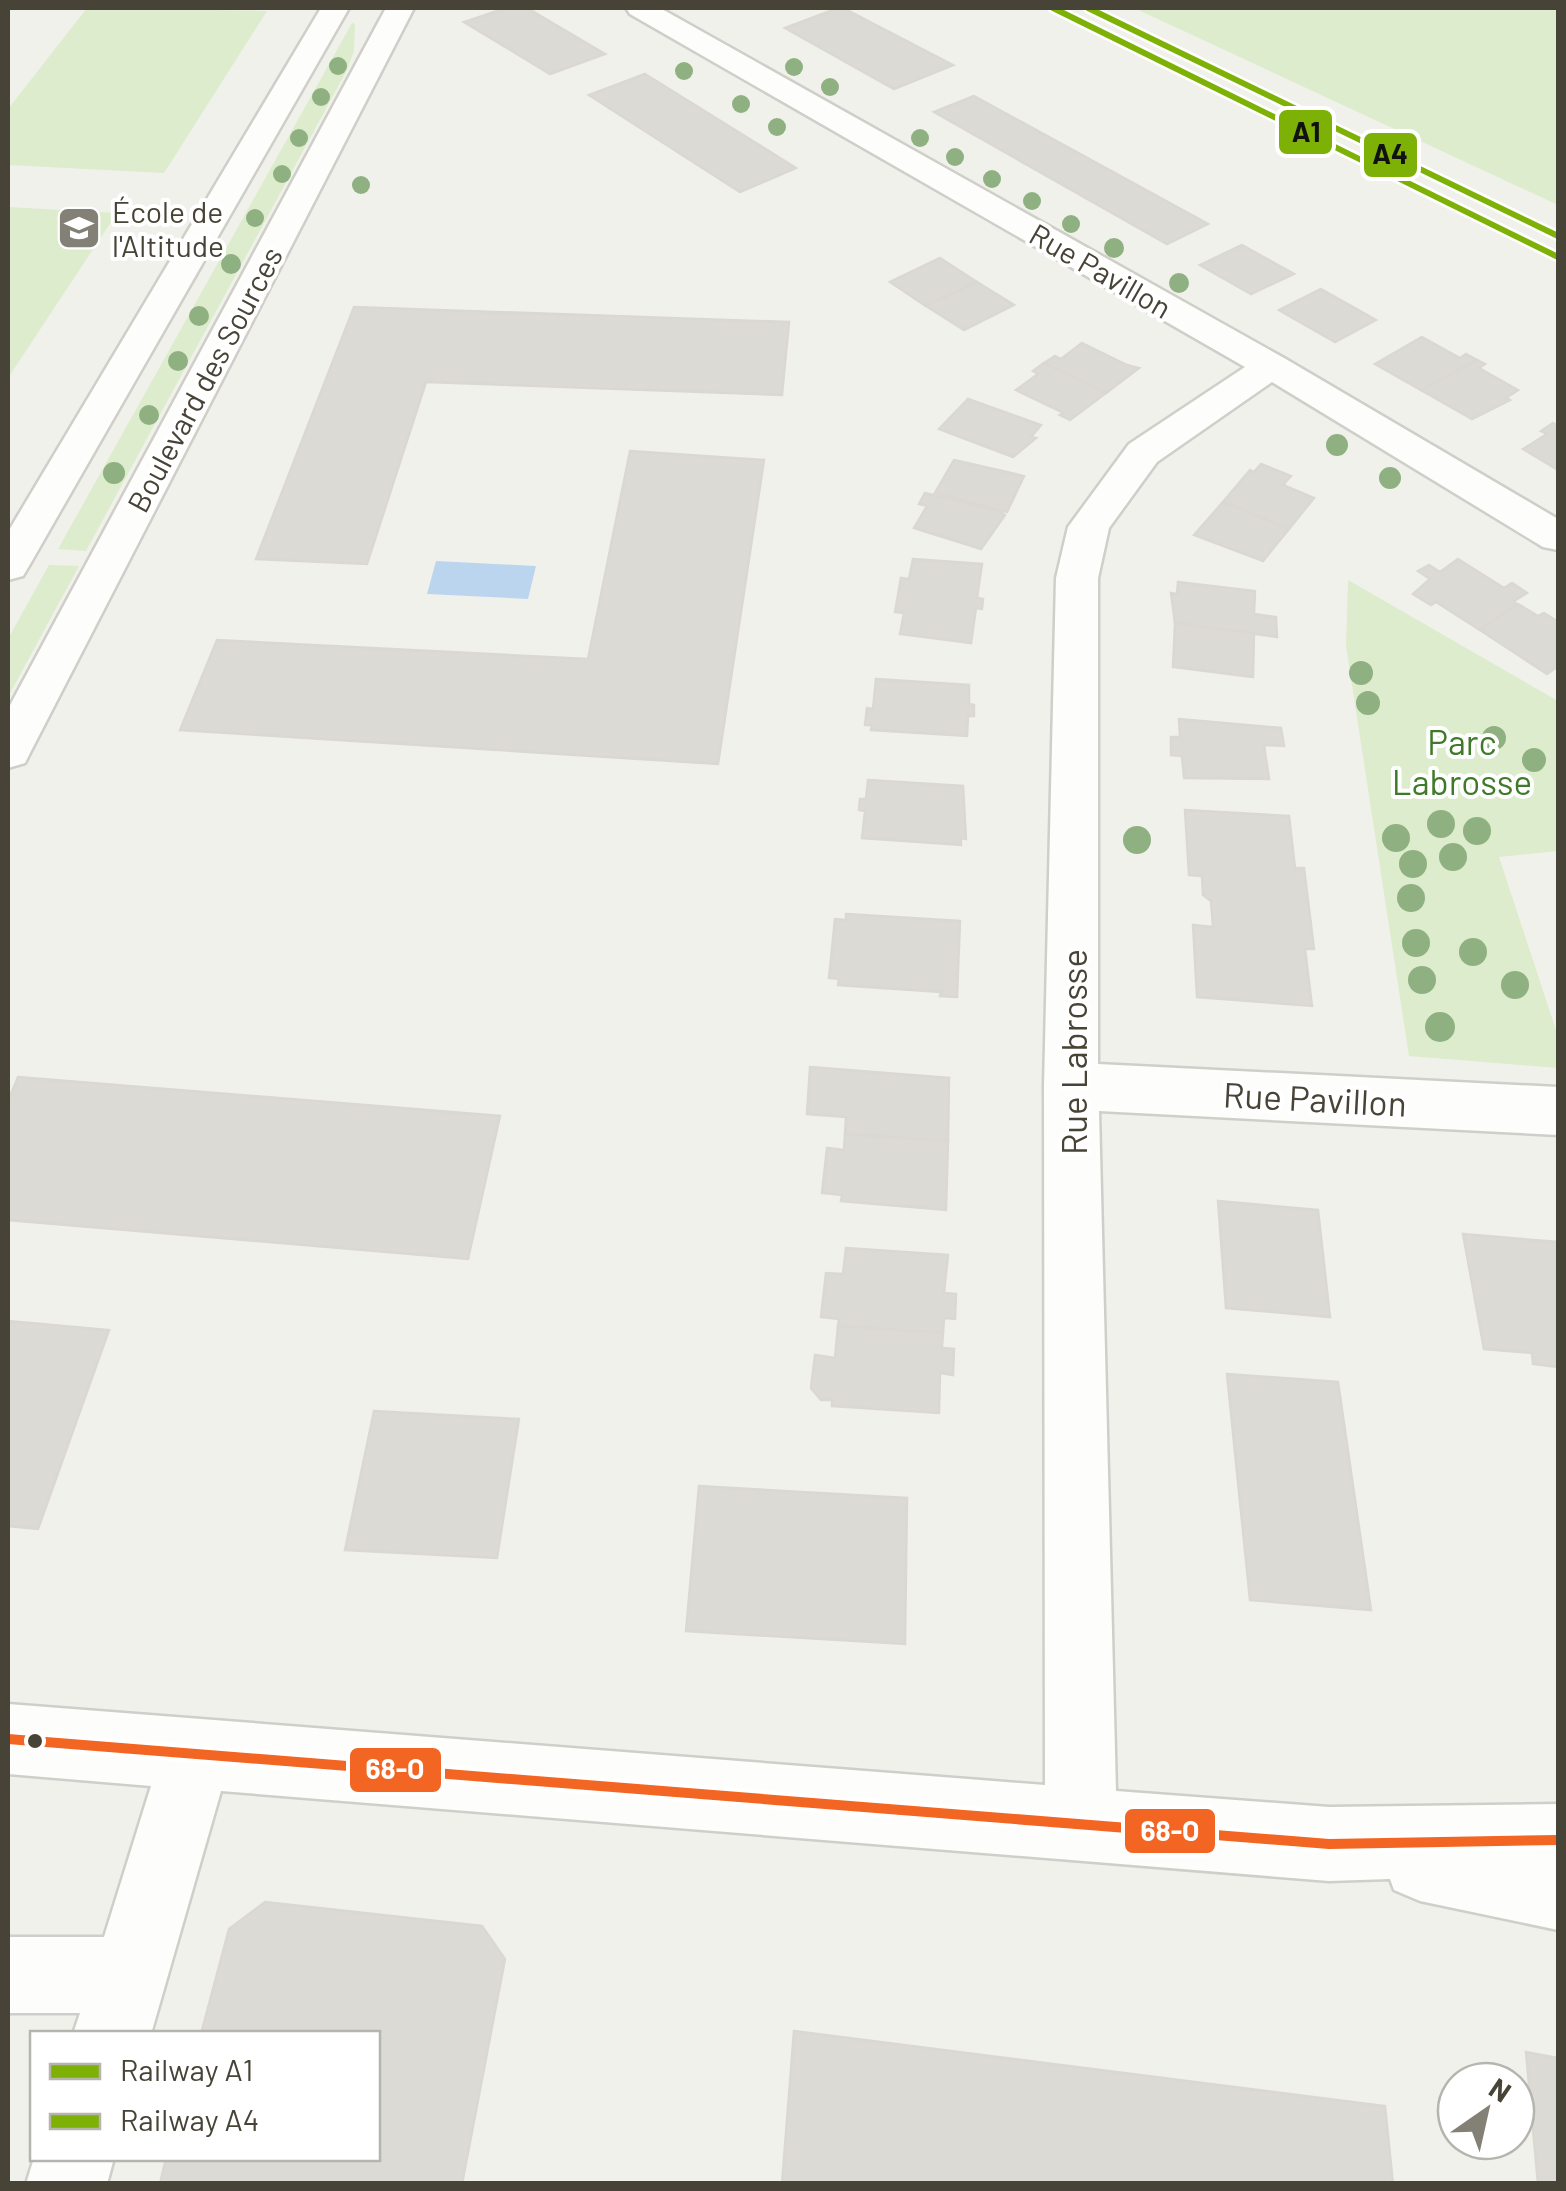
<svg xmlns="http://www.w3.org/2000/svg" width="1566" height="2191" viewBox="0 0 1566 2191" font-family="Barlow,sans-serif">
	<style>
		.green { fill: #dceccc }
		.water { fill: #bcd5ef }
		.building { fill: #dbdad4; stroke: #dad8d1; stroke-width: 2.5 }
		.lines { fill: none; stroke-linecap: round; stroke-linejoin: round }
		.minor-casing { stroke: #cfcec9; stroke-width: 5 }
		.minor { fill: #fdfdfc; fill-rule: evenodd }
		.bus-1-casing { stroke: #fff; stroke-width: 18 }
		.bus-1 { stroke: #f26522; stroke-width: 10 }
		.rail-1-casing { stroke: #fff; stroke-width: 11 }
		.rail-2-casing { stroke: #fff; stroke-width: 11 }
		.rail-1 { stroke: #7eb106; stroke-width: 6 }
		.rail-2 { stroke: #7eb106; stroke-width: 6 }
		.tree { fill: #8fb081 }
		.bus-dot { fill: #484337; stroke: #fff; stroke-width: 4 }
		.labels { text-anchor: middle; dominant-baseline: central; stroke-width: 8; stroke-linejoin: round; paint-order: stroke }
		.far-poi-label { font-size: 30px; fill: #484337; stroke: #fff; text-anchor: start }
		.far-street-label { font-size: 30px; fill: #484337; stroke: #fff }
		.park-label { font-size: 35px; fill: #3f7a2a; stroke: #fff }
		.street-label { font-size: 35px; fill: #484337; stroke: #fff }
		.line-badge { stroke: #fff; stroke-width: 4 }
		.badge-label { font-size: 28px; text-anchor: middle; font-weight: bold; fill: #fff }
		.pale-badge-label { font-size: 28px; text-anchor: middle; font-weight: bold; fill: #111 }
	</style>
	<rect width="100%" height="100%" fill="#f1f1ec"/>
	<g class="green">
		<path d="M87,8L267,11L164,173L8,165V109Z"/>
		<path d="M1134,8H1558V205Z"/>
		<path d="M352,23L355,24L354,51L347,70L86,551L58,549Z"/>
		<path d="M8,207L117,213L8,378Z"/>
		<path d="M49,565L79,566L8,697V639Z"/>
		<path d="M1348,580L1558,701V851L1499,857L1558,1036V1068L1409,1056L1346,646Z"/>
	</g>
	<path class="water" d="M436,561L536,566L528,599L427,594Z"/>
	<g class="building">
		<path d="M506,8H527L605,54L550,74L464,22Z"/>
		<path d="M838,8H843L953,65L894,89L785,28Z"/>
		<path d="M645,74L796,168L740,192L589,95Z"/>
		<path d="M974,96L1208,224L1167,244L934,112Z"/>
		<path d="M1242,245L1294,274L1251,294L1200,265Z"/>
		<path d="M940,258L977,282L926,306L890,282Z"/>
		<path d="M977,282L1014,305L964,330L926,306Z"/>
		<path d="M1321,289L1376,320L1335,342L1279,310Z"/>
		<path d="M354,307L789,322L782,395L426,382L367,564L256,559Z"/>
		<path d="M1422,337L1460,358L1466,354L1477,360L1421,390L1375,364Z"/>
		<path d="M1082,343L1127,365L1139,368L1106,393L1044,363L1055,356L1061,359Z"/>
		<path d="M1477,360L1485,364L1479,368L1518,390L1506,398L1510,400L1472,419L1421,390Z"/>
		<path d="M1044,363L1106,393L1070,420L1060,415L1064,413L1016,390L1038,374L1033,371Z"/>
		<path d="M968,399L1041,425L1031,437L1036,438L1013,457L939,429Z"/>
		<path d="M1553,423L1558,426V470L1523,449L1547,434L1541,431Z"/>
		<path d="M630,451L764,460L718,764L180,730L217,640L588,659Z"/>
		<path d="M954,460L1024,476L1007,512L935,493Z"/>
		<path d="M1261,464L1291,476L1283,485L1314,498L1289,529L1223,502L1250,470L1254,472Z"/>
		<path d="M925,493L999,511L1005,515L981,549L914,528L927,506L919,504Z"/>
		<path d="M1223,502L1230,505L1289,529L1263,561L1194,535Z"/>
		<path d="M913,559L982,564L977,598L983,599L982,609L976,608L971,643L900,634L904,613L895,612L901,578L909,579Z"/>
		<path d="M1458,559L1504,588L1512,583L1527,593L1514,601L1517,605L1480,630L1436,602L1431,605L1413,594L1430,579L1418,571L1429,565L1440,572Z"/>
		<path d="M1178,582L1255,591L1254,614L1276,617L1277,637L1175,623L1171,593L1177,594Z"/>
		<path d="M1518,604L1538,616L1544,613L1558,622V666L1547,674L1480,630Z"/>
		<path d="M1175,623L1254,633L1253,677L1173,667Z"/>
		<path d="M876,679L969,685V704L974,705V716H968L967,736L871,730L872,725H865L867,708L873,709Z"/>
		<path d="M1179,719L1281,728L1284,746L1264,745L1269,779L1184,778L1182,756L1171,755V737H1180Z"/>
		<path d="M868,780L963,786L966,839L961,838V845L862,838L865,811L859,810L860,799H866Z"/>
		<path d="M1185,810L1289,816L1295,868H1304L1314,949H1305L1312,1006L1197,997L1193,925L1213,927L1211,901L1203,895L1202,876L1189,875Z"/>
		<path d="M846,914L960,921L957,997L940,996L941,992L838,985L839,979L829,978L835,919L846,920Z"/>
		<path d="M810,1067L949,1078L948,1141L845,1134L846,1117L807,1114Z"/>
		<path d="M18,1077L500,1116L468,1259L8,1220V1101Z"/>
		<path d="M845,1134L948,1141L946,1210L841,1201L842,1195L822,1193L827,1148L844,1150Z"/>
		<path d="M1218,1201L1318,1210L1330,1317L1226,1308Z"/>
		<path d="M1463,1234L1558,1242V1367L1533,1364L1532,1353L1484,1349Z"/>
		<path d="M846,1248L948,1255L944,1293L956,1294L955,1319L944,1318L943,1333L838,1326L839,1319L821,1317L826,1273L843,1274Z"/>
		<path d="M8,1321L109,1330L38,1529L8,1526Z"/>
		<path d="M838,1326L943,1333L942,1348L954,1349L953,1375L940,1373L939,1413L832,1406V1400H821L811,1388L815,1355L835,1358Z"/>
		<path d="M1227,1374L1338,1382L1371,1610L1250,1600Z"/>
		<path d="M374,1411L519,1419L497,1558L345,1550Z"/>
		<path d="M699,1486L907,1498L905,1644L686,1631Z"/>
		<path d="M265,1902L482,1926L505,1959L462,2184H160L166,2158H378V2034H201L229,1929Z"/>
		<path d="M794,2031L1385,2106L1393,2184H782Z"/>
		<path d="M1526,2052L1558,2058V2184H1538Z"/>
	</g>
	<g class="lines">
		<g class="minor-casing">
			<g id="minor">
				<path d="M321,8H349L29,566L23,576L8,580V532Z"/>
				<path d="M386,8H414L31,751L25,763L8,768V709Z"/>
				<path d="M626,8H660L1284,358L1558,519V550L1543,547L1272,382L1157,462L1109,528L1098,578V1064L1558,1087V1135L1099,1111L1116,1791L1329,1807L1558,1804V1930L1420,1901L1394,1890L1390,1879L1329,1881L221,1791L151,2034H73L80,2013H8V1937H104L151,1786L8,1774V1704L1045,1785L1044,1086L1056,578L1068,527L1129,444L1245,367L630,14Z"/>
				<path d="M34,2158H114L107,2184H26Z"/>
			</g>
		</g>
		<use href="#minor" class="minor"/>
		<g class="bus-1-casing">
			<path id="bus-1" d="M8,1739L1329,1844L1558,1840"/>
		</g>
		<use href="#bus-1" class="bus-1"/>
		<g class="rail-1-casing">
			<path id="rail-1" d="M1053,8L1558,257"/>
		</g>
		<g class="rail-2-casing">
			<path id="rail-2" d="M1088,8L1558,236"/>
		</g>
		<use href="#rail-1" class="rail-1"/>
		<use href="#rail-2" class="rail-2"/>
	</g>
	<g class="tree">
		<circle cx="338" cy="66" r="9"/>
		<circle cx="794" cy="67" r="9"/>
		<circle cx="684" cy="71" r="9"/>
		<circle cx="830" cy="87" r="9"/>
		<circle cx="321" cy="97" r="9"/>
		<circle cx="741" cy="104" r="9"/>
		<circle cx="777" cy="127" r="9"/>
		<circle cx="299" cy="138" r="9"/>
		<circle cx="920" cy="138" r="9"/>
		<circle cx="955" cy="157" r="9"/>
		<circle cx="282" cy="174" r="9"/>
		<circle cx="992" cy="179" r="9"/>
		<circle cx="361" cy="185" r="9"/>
		<circle cx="1032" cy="201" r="9"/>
		<circle cx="255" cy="218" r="9"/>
		<circle cx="1071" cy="224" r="9"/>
		<circle cx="1114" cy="248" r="10"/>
		<circle cx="231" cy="264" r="10"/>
		<circle cx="1179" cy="283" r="10"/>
		<circle cx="199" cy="316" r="10"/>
		<circle cx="178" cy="361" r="10"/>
		<circle cx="149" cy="415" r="10"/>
		<circle cx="1337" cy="445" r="11"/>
		<circle cx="114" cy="473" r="11"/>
		<circle cx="1390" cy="478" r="11"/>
		<circle cx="1361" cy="673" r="12"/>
		<circle cx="1368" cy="703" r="12"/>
		<circle cx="1494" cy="738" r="12"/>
		<circle cx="1534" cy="760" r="12"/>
		<circle cx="1441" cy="824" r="14"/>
		<circle cx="1477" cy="831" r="14"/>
		<circle cx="1396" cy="838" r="14"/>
		<circle cx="1137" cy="840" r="14"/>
		<circle cx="1453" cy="857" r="14"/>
		<circle cx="1413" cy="864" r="14"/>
		<circle cx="1411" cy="898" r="14"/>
		<circle cx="1416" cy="943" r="14"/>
		<circle cx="1473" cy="952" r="14"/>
		<circle cx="1422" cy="980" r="14"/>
		<circle cx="1515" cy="985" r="14"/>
		<circle cx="1440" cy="1027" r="15"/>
	</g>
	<defs>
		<g id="school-square" transform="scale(2.25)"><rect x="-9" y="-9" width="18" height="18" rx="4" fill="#838076" stroke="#fff"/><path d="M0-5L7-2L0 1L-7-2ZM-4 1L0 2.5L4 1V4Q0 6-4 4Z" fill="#fff"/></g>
	</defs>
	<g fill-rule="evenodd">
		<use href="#school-square" x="79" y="228"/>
	</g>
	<circle class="bus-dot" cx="35" cy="1741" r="9"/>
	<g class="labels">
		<g class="far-poi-label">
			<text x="112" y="211">École de<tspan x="112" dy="34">l'Altitude</tspan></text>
		</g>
		<g class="far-street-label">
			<text transform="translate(1101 270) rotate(30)">Rue Pavillon</text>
			<text transform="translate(204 379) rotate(-62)">Boulevard des Sources</text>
		</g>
		<g class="park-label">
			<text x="1462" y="741">Parc<tspan x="1462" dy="40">Labrosse</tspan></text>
		</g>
		<g class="street-label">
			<text transform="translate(1073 1052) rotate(-90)">Rue Labrosse</text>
			<text transform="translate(1315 1098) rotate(3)">Rue Pavillon</text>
		</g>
	</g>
	<g class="line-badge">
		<rect x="1277" y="108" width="57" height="48" rx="10" fill="#7eb106"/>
		<rect x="1362" y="131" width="57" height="48" rx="10" fill="#7eb106"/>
		<rect x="348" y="1746" width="95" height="48" rx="10" fill="#f26522"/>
		<rect x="1123" y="1807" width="94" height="48" rx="10" fill="#f26522"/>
	</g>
	<g class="badge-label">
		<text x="395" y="1779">68-O</text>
		<text x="1170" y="1841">68-O</text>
	</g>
	<g class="pale-badge-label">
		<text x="1306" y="142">A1</text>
		<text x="1390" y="164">A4</text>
	</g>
	<rect width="1566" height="2191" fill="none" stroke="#484337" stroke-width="20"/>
	<rect x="30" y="2031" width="350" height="130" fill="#ffffff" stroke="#b6b4af" stroke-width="2.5"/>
	<rect x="50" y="2064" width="50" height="15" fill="#7eb106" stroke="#b6b4af" stroke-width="2.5"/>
	<text x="120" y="2081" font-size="30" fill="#484337">Railway A1</text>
	<rect x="50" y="2114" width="50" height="15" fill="#7eb106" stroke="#b6b4af" stroke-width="2.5"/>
	<text x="120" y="2131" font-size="30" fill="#484337">Railway A4</text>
	<g transform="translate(1486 2111) rotate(34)"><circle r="48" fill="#ffffff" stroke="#b6b4af" stroke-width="2.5"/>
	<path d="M0-8L18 38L0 25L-18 38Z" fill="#838076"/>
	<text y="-15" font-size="28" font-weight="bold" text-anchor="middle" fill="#484337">N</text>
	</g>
</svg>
